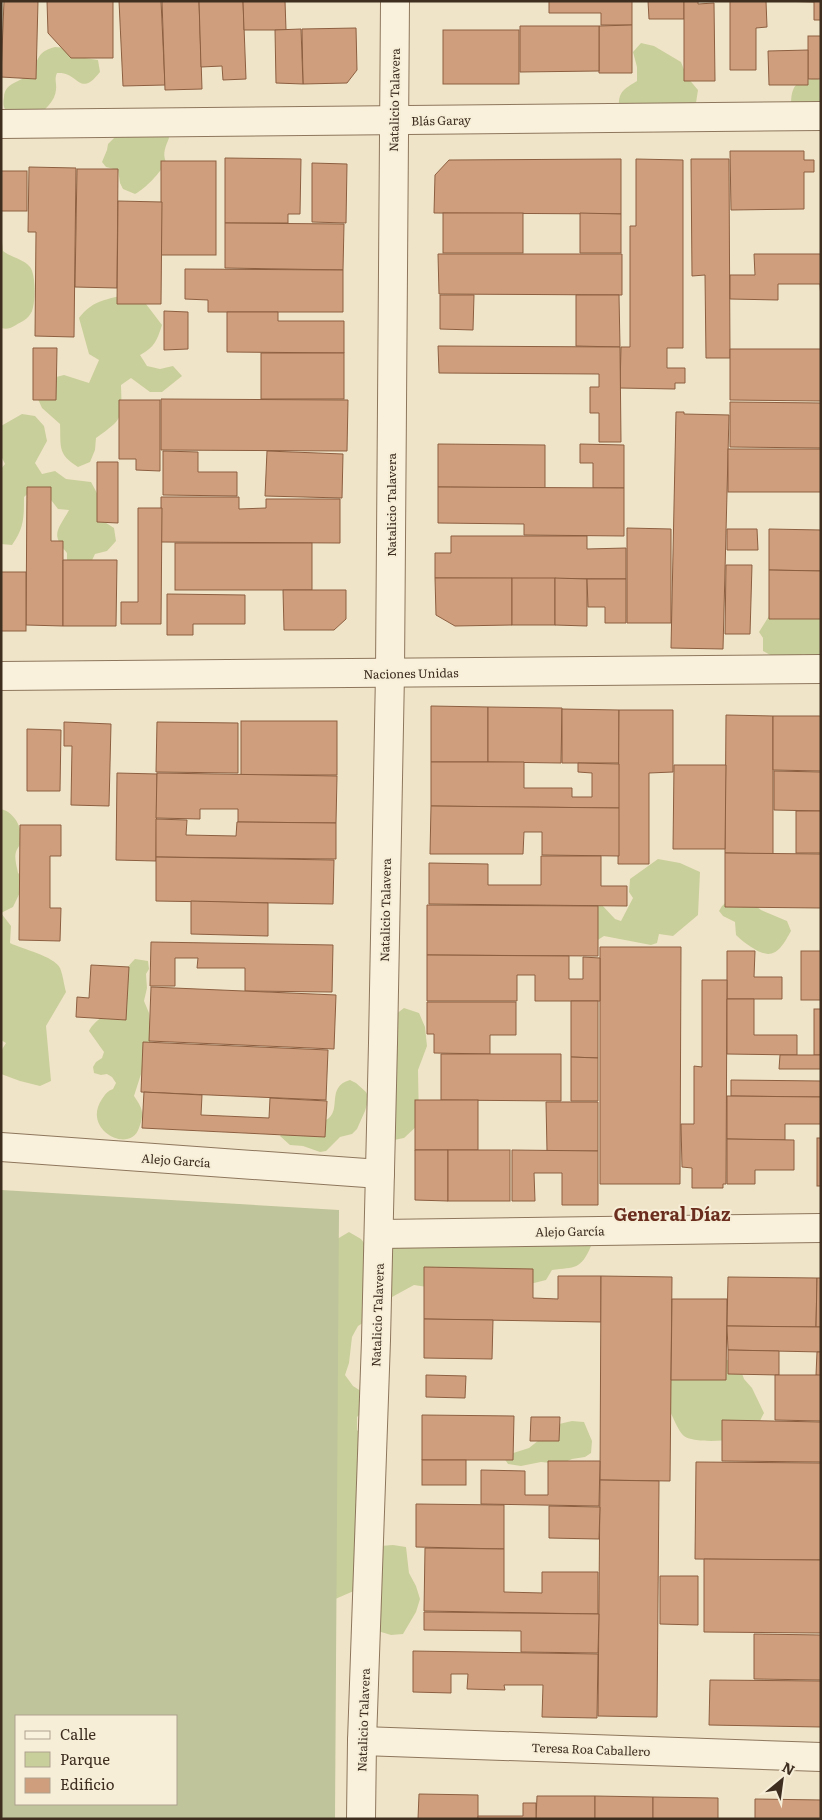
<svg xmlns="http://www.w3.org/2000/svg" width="822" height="1820" viewBox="0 0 822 1820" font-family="Literata,serif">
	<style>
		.green { fill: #c9cf9b }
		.cemetery { fill: #bfc49a; fill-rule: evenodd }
		.building { fill: #cf9f7d; stroke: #8d5f41 }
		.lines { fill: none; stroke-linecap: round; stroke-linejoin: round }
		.minor-casing { stroke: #8d765c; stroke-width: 30 }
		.minor { stroke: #faf1dc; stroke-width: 28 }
		.labels { text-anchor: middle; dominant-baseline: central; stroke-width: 4; stroke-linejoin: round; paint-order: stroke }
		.street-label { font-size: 12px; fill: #3d2e20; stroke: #f7eed8 }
		.district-label { font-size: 18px; font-weight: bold; fill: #6b2e1e; stroke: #f7eed8 }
	</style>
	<rect width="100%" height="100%" fill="#f0e4c8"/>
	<g class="green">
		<path d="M641,43L654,46L681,62L687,77L698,90L696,103L693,109L619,106C618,91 626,88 637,81V67L633,52Z"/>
		<path d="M55,47L67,48L85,58L98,60L100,72C79,99 79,71 57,73C54,79 57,83 56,90C55,101 45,110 36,117L7,112C3,107 3,104 4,97C5,82 20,83 29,74C40,63 34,52 55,47Z"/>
		<path d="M816,78L821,81V103H791C792,83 797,82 816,78Z"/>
		<path d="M166,131L169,138C166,146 162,153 166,162C161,172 145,189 135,194L123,189L120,183L118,170L106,167L102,162L107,150L108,144L117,135Z"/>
		<path d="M1,233L3,251C12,258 24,259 30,267C36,274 36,305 31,313C28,319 21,322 16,325C11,328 7,330 1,328Z"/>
		<path d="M124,295L146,304L162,325C157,340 155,347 140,355L147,366L160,369L173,366L182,376L162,392H150L131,378L121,385C122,419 124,418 96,438L95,450L90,462L78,467C57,454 61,446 60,424L42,408L37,397L52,378L64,375L89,383L99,360L89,354L79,318C92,301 104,300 124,295Z"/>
		<path d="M22,414L35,416L44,426L47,441L35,463L42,474L55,471L66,479L91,482L98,495L103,521L114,528L116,541L107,551L95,554L84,577L67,565V553C50,534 58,530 69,510L58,509L51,500L34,488L24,497C24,518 24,528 12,545L1,544V469L5,464L1,456V426Z"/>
		<path d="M821,607V658L803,654L785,663L763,651V638L759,632L769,616Z"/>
		<path d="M1,809C14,812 23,828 21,841C21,845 17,848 16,852C14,858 17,867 18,873L23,877L24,884L13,907L1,913L11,926L10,943C22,949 54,956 60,968C63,975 64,985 66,992L46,1026L51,1081L40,1086L20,1081L1,1074V1051L6,1043L1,1040Z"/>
		<path d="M658,859L680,863L700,872L698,915L673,936L659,934L657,943L651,945L604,936L593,943L530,915L529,902L601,904L615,919L621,921L633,898L629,892L630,879Z"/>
		<path d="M732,897L751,902L761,910L787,921L791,931C782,947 775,961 756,950C748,945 742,941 736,935L735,922L723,916L719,911L722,906Z"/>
		<path d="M135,959L148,961L149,969L146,974L147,988L144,1001L149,1013L151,1054L142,1071L134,1096C142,1108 145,1112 139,1128C130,1155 81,1130 102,1099C106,1093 108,1091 113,1089L116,1083L112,1077L107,1074L101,1075L94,1073L93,1067L96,1062L102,1058L104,1052L89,1031C93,1022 103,1018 107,1010C117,994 120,973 135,959Z"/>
		<path d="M404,1008L419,1013L425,1027L427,1046L418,1070L419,1124L404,1138L389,1141L393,1069L397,1057L383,1043L387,1021Z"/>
		<path d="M350,1080L356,1083L366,1092L369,1098L365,1111L357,1129L352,1134L340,1137L326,1151L320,1152L303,1146L290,1145L280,1136L287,1125C299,1124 315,1125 326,1120C343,1111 325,1087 350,1080Z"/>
		<path d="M349,1232L361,1239L369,1249L387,1241L587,1234L591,1246C581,1270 575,1267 552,1270L546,1280L534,1283L427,1287L414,1285L392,1297L381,1292L369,1319L358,1326L352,1337L349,1363L345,1375L353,1386L364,1393L367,1407L357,1417V1430L366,1439L383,1490L385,1503L380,1515V1546L393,1545L406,1547L409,1573L416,1586L420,1599L416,1612L403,1634L391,1635L368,1628L356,1590L333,1600L327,1245Z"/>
		<path d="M679,1357L729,1360L740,1367L744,1379L752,1388L764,1413C760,1420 756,1432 749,1436C738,1441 693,1444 684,1436C676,1429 667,1402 661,1391L665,1378Z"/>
		<path d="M572,1421L584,1422L592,1441L591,1453L585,1457L572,1459L561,1464L541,1462L521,1466L508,1464L504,1458L510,1454L529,1448L559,1424Z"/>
	</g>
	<path class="cemetery" d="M1,1190L339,1210L335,1819H1ZM16,1716H176V1804H16Z"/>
	<g class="building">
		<path d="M4,1H38L36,79L1,77Z"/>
		<path d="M47,1H113V58H71L48,33Z"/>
		<path d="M119,1H161L165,85L123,86Z"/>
		<path d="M162,1H199L202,89L165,90Z"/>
		<path d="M199,1H243L246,79L223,80L222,66L201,67Z"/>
		<path d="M243,1H285L286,30H244Z"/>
		<path d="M549,1H632V25H601V13H549Z"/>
		<path d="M648,1H684V19H649Z"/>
		<path d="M684,1H698V4L714,3L715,81H684Z"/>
		<path d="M730,1H766L767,27L756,28V70H730Z"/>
		<path d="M780,1H821V20H814V2Z"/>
		<path d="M632,25V73H599V26Z"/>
		<path d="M520,26H599V71L520,72Z"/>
		<path d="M356,28L357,70L347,83L303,84L302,29Z"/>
		<path d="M301,29L303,84L276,83L275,30Z"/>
		<rect x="443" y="30" width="76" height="54"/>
		<rect x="808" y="36" width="13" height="43"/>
		<path d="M808,50V85H769L768,51Z"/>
		<path d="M730,151H804V160H814V172H804V209L731,210Z"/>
		<path d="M225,158L301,159L300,214H288V223H225Z"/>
		<path d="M621,159V214L434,213L435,175L449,160Z"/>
		<path d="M636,159L683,160V348H667V368H685V383H675V389L620,388L621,347H630V226H636Z"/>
		<path d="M691,159H729L730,358H706L705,275L692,276Z"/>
		<rect x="161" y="161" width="55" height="94"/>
		<path d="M312,163L347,164L346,223L312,222Z"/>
		<path d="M29,167L76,168L74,337L35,336L36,232H28Z"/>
		<path d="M77,169H118L117,288L75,287Z"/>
		<rect x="1" y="171" width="26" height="40"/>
		<path d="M118,201L162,202L161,304H117Z"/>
		<rect x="443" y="213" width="80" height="40"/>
		<path d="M580,213L621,214V253H580Z"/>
		<path d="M225,223L344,224L343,270L225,268Z"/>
		<path d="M438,254H622V295L439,294Z"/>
		<path d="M754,254H821V300L820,284H778V300L730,299V275H755Z"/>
		<path d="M185,269L343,270V312H208V300L185,299Z"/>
		<path d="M440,295H474L473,330L440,329Z"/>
		<path d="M576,295H619L620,347L576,346Z"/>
		<path d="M164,311L188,312V349L164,350Z"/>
		<path d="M227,312H278V321H344V353L227,352Z"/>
		<path d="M438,346L620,347L621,442H599V413H590V387H599V374L439,373Z"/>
		<path d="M33,348H57L56,400H33Z"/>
		<path d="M730,349H821V401L730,400Z"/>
		<rect x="261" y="353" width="83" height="46"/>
		<path d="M161,399L348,400L347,451L161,450Z"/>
		<path d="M119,400H160V471L136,470V459H119Z"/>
		<path d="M730,402L821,403V448L730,447Z"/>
		<path d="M676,412H684V414L729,415L723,649L671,648Z"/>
		<path d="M438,444L545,445V488L438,487Z"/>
		<path d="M580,444L624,445V488H593V463H580Z"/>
		<rect x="728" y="449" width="93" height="43"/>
		<path d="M163,451L198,452V472H237V496L163,495Z"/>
		<path d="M267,451L343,454L342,498L265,496Z"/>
		<path d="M97,462H118V523L97,522Z"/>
		<path d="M27,487H51V541H63V626L26,625Z"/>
		<path d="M438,487L624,488V536L524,535V524L438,523Z"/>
		<path d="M161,497H239V509L266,508V499H340V543L161,542Z"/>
		<path d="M138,508H162L161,624H121V602H138Z"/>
		<path d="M627,528L671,529V623H627Z"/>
		<path d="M727,529H757L758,550H727Z"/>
		<path d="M769,529L821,530V571L769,570Z"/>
		<path d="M451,536H587V549L626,548V579L435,578V553H451Z"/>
		<rect x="175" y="543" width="137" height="47"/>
		<path d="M63,560H117L116,626H63Z"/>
		<path d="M726,565H752L750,634H725Z"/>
		<path d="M769,570L821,571V619H769Z"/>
		<rect x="1" y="572" width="25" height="59"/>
		<path d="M435,578H512V625L455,626L436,615Z"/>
		<rect x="512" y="578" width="43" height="47"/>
		<path d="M555,578L587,579V626L555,625Z"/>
		<path d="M587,579H626V623H605V607H588Z"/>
		<path d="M283,590H346V619L334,630H284Z"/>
		<path d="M167,594L245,595V624H193V635H167Z"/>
		<path d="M431,706L488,707V762H431Z"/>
		<path d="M488,707L562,708L561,763L488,762Z"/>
		<path d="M562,709L619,710V763H562Z"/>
		<path d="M619,710H673V772L649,773V864H618Z"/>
		<path d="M726,715L773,716V854L725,853Z"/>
		<path d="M773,716H821V771L773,770Z"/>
		<rect x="241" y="721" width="96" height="54"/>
		<path d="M64,722L111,724L109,806L71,805L72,746H64Z"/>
		<path d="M157,722L238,723V773L156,772Z"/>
		<path d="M27,729L61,730L60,791H27Z"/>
		<path d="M431,762H524V788H572V797H592V773L578,772V763L619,764V808L431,806Z"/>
		<path d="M674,765H726L725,849H673Z"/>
		<path d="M774,771L821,772V811L774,810Z"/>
		<path d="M117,773L157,774L156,861L116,860Z"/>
		<path d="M157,773L337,776L336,823L238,822V809H200V819L156,818Z"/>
		<path d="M431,806L619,808V856L542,855V832H524L523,854H430Z"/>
		<rect x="796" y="811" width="25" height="42"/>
		<path d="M156,819L187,820L186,835L236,836L237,822L336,823V859L156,857Z"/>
		<path d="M20,825H61V856H50V908H61L60,941L19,940Z"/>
		<path d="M725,853L821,854V908L725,907Z"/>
		<path d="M541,856H601V886H627V906L429,904V863L488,864V885H541Z"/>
		<path d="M156,857L334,860L333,904L156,901Z"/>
		<path d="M191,901L268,903V936L191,934Z"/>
		<path d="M427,905L598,906V956L427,955Z"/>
		<path d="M151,942L333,945L332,992L245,991V968H197L198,958H175V986H150Z"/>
		<path d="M600,947H681L680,1184H600Z"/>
		<path d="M727,951H755L754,977H782V999H727Z"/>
		<rect x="801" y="951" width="20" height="49"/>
		<path d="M427,955L569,956V979H583V957L600,958V1001H535V975H517V1001H427Z"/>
		<path d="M91,965L129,967L126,1020L76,1017L77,997L89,998Z"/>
		<path d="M702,980H727L726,1184H723V1188H692V1168L682,1167L681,1124H694V1066L702,1067Z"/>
		<path d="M151,987L336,995L334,1049L149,1041Z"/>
		<path d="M727,999H754V1035H797V1055L727,1054Z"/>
		<path d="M571,1001H598V1058L571,1057Z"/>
		<path d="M427,1002H516V1035H490V1054L434,1053V1034H427Z"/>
		<rect x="814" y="1009" width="7" height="46"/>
		<path d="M143,1042L328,1050L326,1100L141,1092Z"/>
		<path d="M441,1054H561V1101L441,1100Z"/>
		<path d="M780,1055H821V1069H779Z"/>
		<path d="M571,1057L598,1058V1101H571Z"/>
		<path d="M731,1080L821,1081V1097L731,1096Z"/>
		<path d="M144,1092L202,1095L201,1115L269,1118L270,1098L327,1101L325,1137L142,1128Z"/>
		<path d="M727,1096L821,1097V1124H785V1140L727,1139Z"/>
		<rect x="415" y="1100" width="63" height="50"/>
		<path d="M546,1102H598V1151H547Z"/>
		<rect x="817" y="1138" width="4" height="48"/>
		<path d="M727,1139L794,1140V1170H755V1184H727Z"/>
		<path d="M415,1150H448V1201L415,1200Z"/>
		<rect x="448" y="1150" width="62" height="51"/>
		<path d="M512,1150L598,1151V1205H562V1173H534L535,1201H512Z"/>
		<path d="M424,1267L533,1269V1298L558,1299V1276H601V1322L424,1319Z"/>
		<path d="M601,1276L672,1277L670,1481L600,1480Z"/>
		<path d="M728,1277L817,1278L816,1327L727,1326Z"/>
		<path d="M817,1278H821V1327H816Z"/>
		<path d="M672,1299H727L726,1380H671Z"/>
		<path d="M424,1319L493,1320L492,1359L424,1358Z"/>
		<path d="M727,1326L821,1327V1352L728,1350Z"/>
		<path d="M728,1350L779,1351V1375L728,1374Z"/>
		<path d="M817,1352H821V1376L816,1375Z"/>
		<path d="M426,1375L466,1376L465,1398L426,1397Z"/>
		<path d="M775,1375H821V1421L775,1420Z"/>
		<path d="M422,1415L514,1416L513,1460H422Z"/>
		<path d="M531,1417H560L559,1441H530Z"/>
		<path d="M722,1420L821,1422V1462L722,1461Z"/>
		<rect x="422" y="1460" width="44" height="25"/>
		<path d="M548,1461H600L599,1506L481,1504V1470L525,1471V1495H548Z"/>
		<path d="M696,1462L821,1463V1560L695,1559Z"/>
		<path d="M600,1480L659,1481L657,1717L598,1716Z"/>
		<path d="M416,1504L504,1505V1549L416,1547Z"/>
		<path d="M549,1506L600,1507L599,1539L549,1538Z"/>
		<path d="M425,1548L504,1549V1592L542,1593V1572H598V1614L424,1611Z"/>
		<path d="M704,1559L821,1560V1633L704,1632Z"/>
		<path d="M660,1576H698V1625L660,1624Z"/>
		<path d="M424,1612L599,1614L598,1653L521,1652V1631L424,1630Z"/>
		<path d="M754,1634L821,1635V1680L754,1679Z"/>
		<path d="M413,1651L598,1654L597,1718L542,1717L543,1685H504L505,1690L467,1689L468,1674H451V1693L413,1692Z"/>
		<path d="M710,1680L821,1681V1727L709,1725Z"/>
		<path d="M419,1794L478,1795V1819H418Z"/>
		<path d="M537,1796H595V1819H536Z"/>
		<path d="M595,1796L653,1797V1819H595Z"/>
		<path d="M653,1797L718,1798V1819H653Z"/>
		<path d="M755,1799L821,1800V1819H755Z"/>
		<path d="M523,1803H536V1819H478V1816H523Z"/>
	</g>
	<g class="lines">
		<g class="minor-casing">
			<g id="minor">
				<path d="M1,124L821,116"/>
				<path d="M1,676L821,669"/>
				<path d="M1,1147L380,1174"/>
				<path d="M379,1234L821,1228"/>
				<path d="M362,1741L821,1757"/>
				<path d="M361,1819L362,1741L376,1340L383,1043L390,673L395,1"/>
			</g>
		</g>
		<use href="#minor" class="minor"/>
	</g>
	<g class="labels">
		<g class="street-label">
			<text transform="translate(394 100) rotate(-89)">Natalicio Talavera</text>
			<text transform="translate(441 120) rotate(-1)">Blás Garay</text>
			<text transform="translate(391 505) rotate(-90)">Natalicio Talavera</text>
			<text transform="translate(411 673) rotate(-1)">Naciones Unidas</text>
			<text transform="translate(385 910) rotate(-89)">Natalicio Talavera</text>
			<text transform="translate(176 1160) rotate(4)">Alejo García</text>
			<text transform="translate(570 1231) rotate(-1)">Alejo García</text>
			<text transform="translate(377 1315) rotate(-88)">Natalicio Talavera</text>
			<text transform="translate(363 1720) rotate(-88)">Natalicio Talavera</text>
			<text transform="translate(591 1749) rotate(2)">Teresa Roa Caballero</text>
		</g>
		<g class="district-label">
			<text x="672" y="1213">General Díaz</text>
		</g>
	</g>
	<rect width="822" height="1820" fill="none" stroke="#3d2e20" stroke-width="5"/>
	<rect x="15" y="1715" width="162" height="90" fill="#f7eed8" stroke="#ada18e"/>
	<rect x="25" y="1731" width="25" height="8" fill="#faf1dc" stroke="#ada18e"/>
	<text x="60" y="1740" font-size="15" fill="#3d2e20">Calle</text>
	<rect x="25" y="1752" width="25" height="15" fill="#c9cf9b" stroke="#ada18e"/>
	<text x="60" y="1765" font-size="15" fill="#3d2e20">Parque</text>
	<rect x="25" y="1778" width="25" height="15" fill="#cf9f7d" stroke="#ada18e"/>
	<text x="60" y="1790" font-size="15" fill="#3d2e20">Edificio</text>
	<g transform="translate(782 1780) rotate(29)" stroke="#f7eed8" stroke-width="4" paint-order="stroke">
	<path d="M0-4L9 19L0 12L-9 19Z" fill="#3d2e20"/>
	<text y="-8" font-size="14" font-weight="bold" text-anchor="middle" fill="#3d2e20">N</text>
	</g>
</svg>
